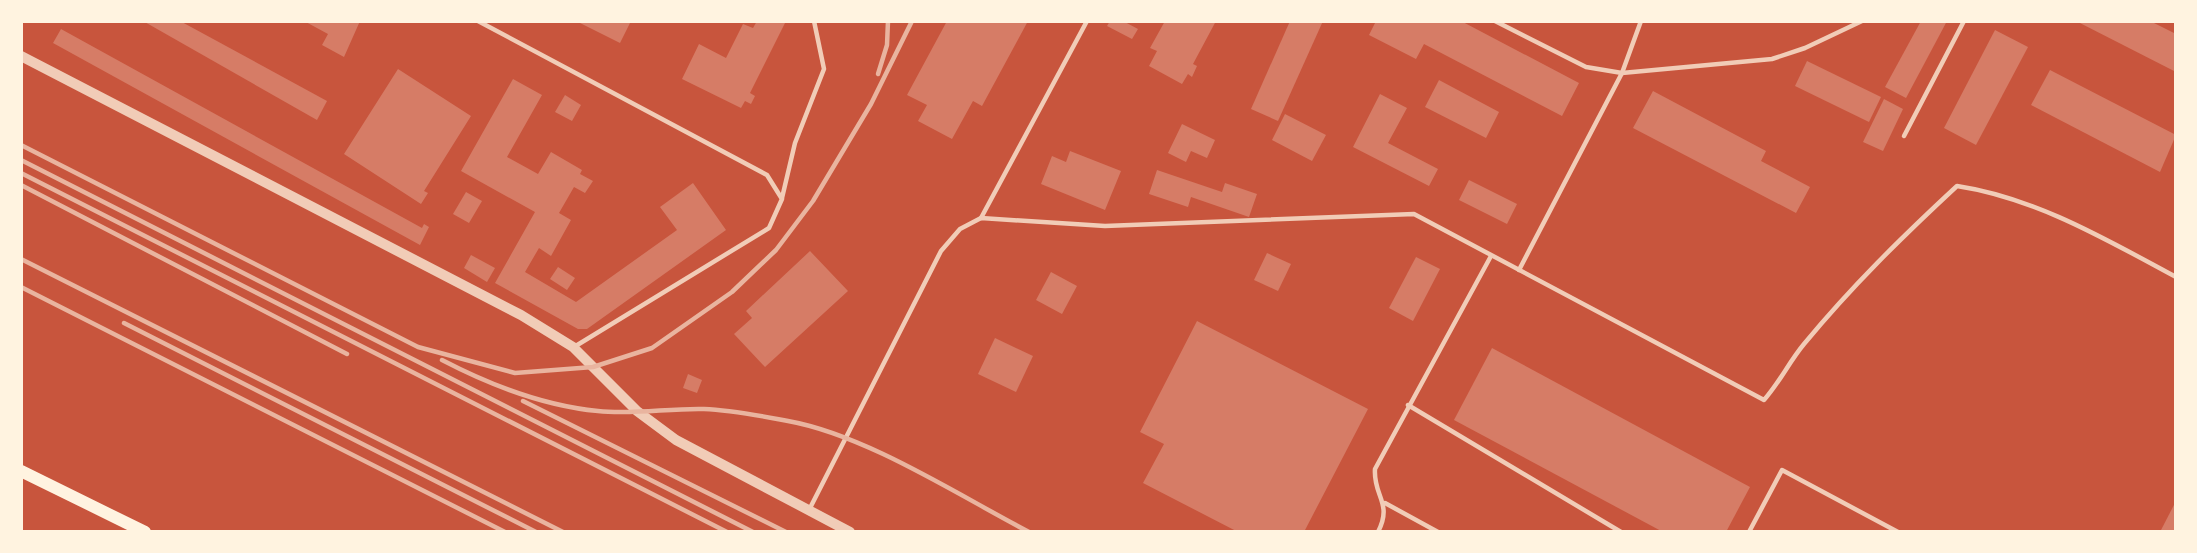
<svg xmlns="http://www.w3.org/2000/svg" width="2197" height="553" viewBox="0 0 2197 553" font-family="'Open Sans',sans-serif">
	<style>
		.building { fill: #d67c66 }
		.lines { fill: none; stroke-linecap: round; stroke-linejoin: round }
		.service { stroke: #f1ccb7; stroke-width: 4.5 }
		.tertiary { stroke: #f1ccb7; stroke-width: 10 }
		.secondary { stroke: #fff3e0; stroke-width: 12 }
		.rail { stroke: #e9b49f; stroke-width: 4.5 }
	</style>
	<rect width="100%" height="100%" fill="#c8553d"/>
	<g class="building">
		<path d="M143,21H180L327,101L317,120Z"/>
		<path d="M304,21H360L344,57L322,45L328,34Z"/>
		<path d="M576,21H631L620,43Z"/>
		<path d="M757,21H786L750,93L755,96L751,104L745,101L741,108L682,79L699,44L726,58L743,24L753,28Z"/>
		<path d="M947,21H1028L982,106L973,101L952,139L918,121L927,105L907,95Z"/>
		<path d="M1110,21H1123L1138,29L1132,39L1107,26Z"/>
		<path d="M1165,21H1216L1193,64L1197,66L1192,77L1188,74L1182,84L1149,66L1157,51L1150,48Z"/>
		<path d="M1290,21H1323L1278,121L1251,109Z"/>
		<path d="M1376,21H1461L1579,83L1562,116L1424,44L1416,59L1369,35Z"/>
		<path d="M1921,21H1947L1906,98L1885,87Z"/>
		<path d="M2076,21H2150L2176,34V72Z"/>
		<path d="M61,29L422,228L424,224L429,227L420,245L53,43Z"/>
		<path d="M1995,30L2028,47L1976,145L1944,128Z"/>
		<path d="M1807,61L1881,97L1869,122L1795,86Z"/>
		<path d="M398,69L471,116L424,191L428,193L421,204L344,154Z"/>
		<path d="M2050,70L2176,135L2160,172L2031,105Z"/>
		<path d="M513,79L542,95L507,157L538,174L551,152L582,170L580,174L593,181L585,193L574,187L559,213L571,220L551,256L539,248L525,272L576,302L677,230L660,207L693,183L726,230L587,329H578L495,283L535,212L461,171Z"/>
		<path d="M1439,80L1499,112L1486,138L1425,107Z"/>
		<path d="M1653,91L1766,151L1761,161L1810,187L1796,213L1633,128Z"/>
		<path d="M1380,94L1407,108L1388,143L1438,169L1429,186L1353,147Z"/>
		<path d="M565,95L581,105L572,121L555,112Z"/>
		<path d="M1884,99L1903,109L1883,151L1863,142Z"/>
		<path d="M1285,114L1326,135L1312,161L1272,140Z"/>
		<path d="M1182,124L1215,140L1207,158L1191,151L1186,162L1168,153Z"/>
		<path d="M1070,151L1121,171L1105,210L1041,184L1052,156L1066,162Z"/>
		<path d="M1157,170L1222,192L1225,183L1257,194L1249,217L1191,197L1188,207L1149,194Z"/>
		<path d="M1469,180L1517,204L1507,224L1459,200Z"/>
		<path d="M466,192L482,201L469,223L453,214Z"/>
		<path d="M810,251L848,291L765,367L734,334L752,318L746,311Z"/>
		<path d="M1267,253L1291,264L1278,291L1254,280Z"/>
		<path d="M471,255L495,268L487,282L464,268Z"/>
		<path d="M1416,257L1440,269L1413,321L1389,308Z"/>
		<path d="M558,267L575,278L567,290L550,279Z"/>
		<path d="M1051,272L1077,286L1062,314L1036,300Z"/>
		<path d="M1197,321L1368,409L1304,532H1238L1143,483L1164,444L1140,432Z"/>
		<path d="M995,338L1033,356L1016,392L978,374Z"/>
		<path d="M1492,348L1750,487L1726,532H1663L1454,420Z"/>
		<path d="M688,374L702,380L697,393L683,388Z"/>
		<path d="M2176,501V532H2160Z"/>
	</g>
	<g class="lines">
		<g class="service">
			<path d="M478,21L767,175L782,199L769,228L574,347"/>
			<path d="M1495,21L1586,67L1622,73L1772,59L1805,48L1862,21"/>
			<path d="M1904,136L1964,21"/>
			<path d="M782,198L795,143L824,69L814,21"/>
			<path d="M981,218L1087,21"/>
			<path d="M1519,270L1622,73L1641,21"/>
			<path d="M1408,405L1621,532"/>
			<path d="M1385,503L1438,532"/>
			<path d="M809,510L941,251L960,229L981,218L1105,226L1414,214L1764,400C1780,382 1789,362 1804,344C1852,286 1902,237 1957,186C2036,198 2107,240 2176,277"/>
			<path d="M1378,532C1393,503 1373,496 1375,469L1491,256"/>
			<path d="M1749,532L1782,470L1898,532"/>
		</g>
		<path class="tertiary" d="M21,56L521,315L573,347L637,411L676,440L850,532"/>
		<path class="secondary" d="M21,471L145,532"/>
		<g class="rail">
			<path d="M878,74L887,45L888,21"/>
			<path d="M21,145L418,347L515,373L593,367L652,348L732,292L776,250L813,201L871,104L912,21"/>
			<path d="M21,160L753,532"/>
			<path d="M21,173L727,532"/>
			<path d="M21,185L347,354"/>
			<path d="M21,259L563,532"/>
			<path d="M21,287L505,532"/>
			<path d="M124,323L536,532"/>
			<path d="M442,360C490,385 545,406 598,411C633,415 669,408 704,409C732,410 761,416 788,421C866,435 958,495 1029,532"/>
			<path d="M523,401L786,532"/>
		</g>
	</g>
	<rect width="2197" height="553" fill="none" stroke="#fff3e0" stroke-width="46"/>
</svg>
